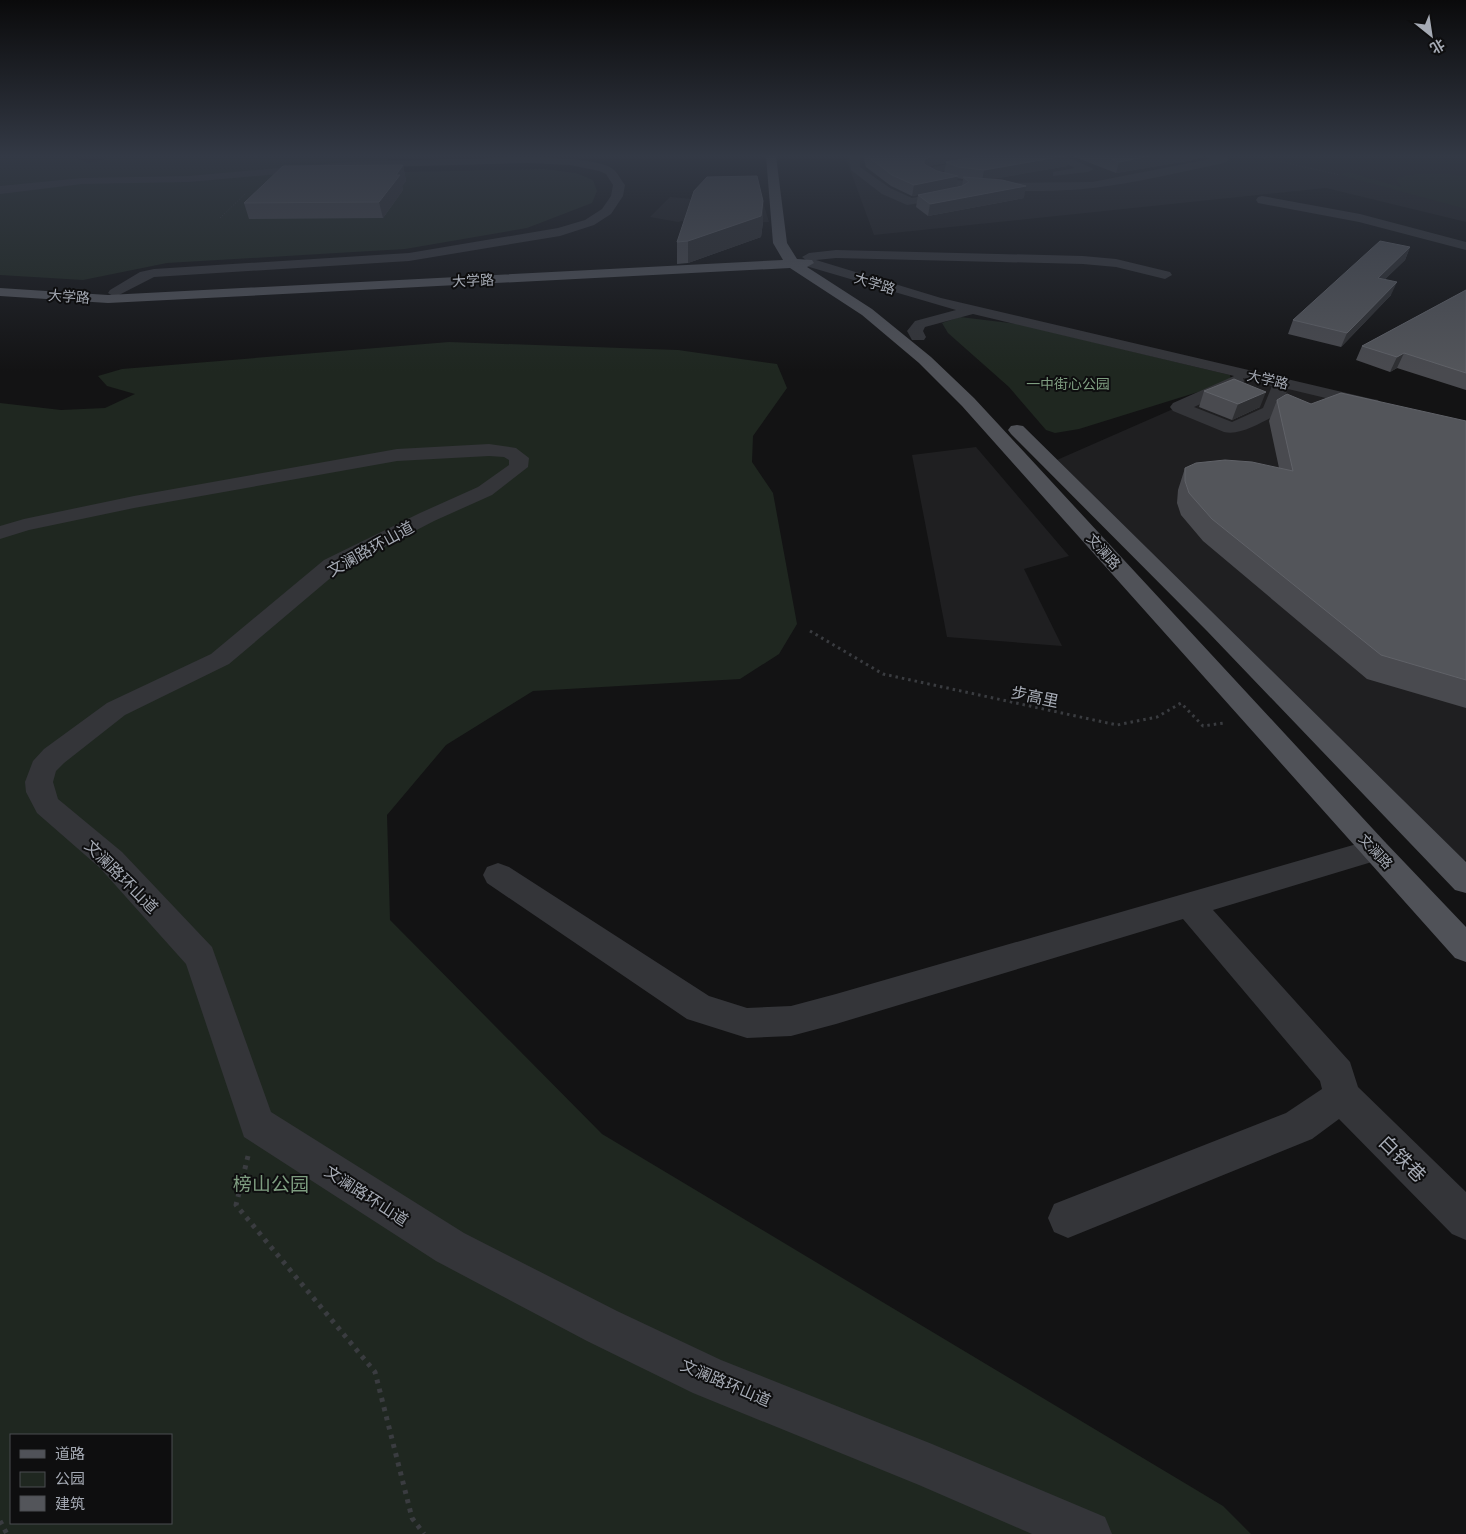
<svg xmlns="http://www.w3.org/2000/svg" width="1466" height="1534" viewBox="0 0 1466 1534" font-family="'Exo 2','Noto Sans SC',sans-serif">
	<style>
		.built { fill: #1f1f21 }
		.green { fill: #1f2720; fill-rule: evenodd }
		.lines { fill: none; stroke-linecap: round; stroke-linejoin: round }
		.path-far2 { stroke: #3a3c40; stroke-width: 1; stroke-dasharray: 1 2; stroke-linecap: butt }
		.path-far1 { stroke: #3a3c40; stroke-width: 3; stroke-dasharray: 2.5 4; stroke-linecap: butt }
		.path { stroke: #3a3c40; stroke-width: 5; stroke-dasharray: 4 5.5; stroke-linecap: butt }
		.minor { fill: #343539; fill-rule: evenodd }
		.major { fill: #505258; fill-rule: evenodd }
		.wall { fill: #494a4f; fill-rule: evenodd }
		.shaded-wall { fill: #2f3033 }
		.building { fill: #53555a; stroke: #606268 }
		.labels { text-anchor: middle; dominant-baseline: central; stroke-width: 4; stroke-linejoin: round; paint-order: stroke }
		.far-street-label { font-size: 14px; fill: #a5aab4; stroke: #0e0e0f }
		.far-park-label { font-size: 14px; fill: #7e9d80; stroke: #0e0e0f }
		.street-label { font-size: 16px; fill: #a5aab4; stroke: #0e0e0f }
		.near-street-label { font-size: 19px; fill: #a5aab4; stroke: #0e0e0f }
		.near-park-label { font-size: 19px; fill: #7e9d80; stroke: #0e0e0f }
	</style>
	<rect width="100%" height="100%" fill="#131314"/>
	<g class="built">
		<path d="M845,156H1466V222L1326,188L874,235Z"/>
		<path d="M761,195L769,222L721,223L714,225L682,221L678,222L650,217L670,197L693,199Z"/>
		<path d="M1245,374L1466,426V860L1449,865L1050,463L1180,406Z"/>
		<path d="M976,447L1069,556L1024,569L1062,646L947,637L912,455Z"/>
	</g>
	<g class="green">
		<path d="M0,156H69L89,163L116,156H392L382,165L403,172L543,169L576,173L593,180L597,191L592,203L527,228L405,249L167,263L83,280L0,275Z"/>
		<path d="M1348,172L1401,187L1397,180L1399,177C1421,172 1443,173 1466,176V209L1340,175Z"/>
		<path d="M960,317L1018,324L1230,375L1231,380L1227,383L1079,429L1055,433L1046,430L1009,387L948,333L942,323Z"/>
		<path d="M449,342L678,350L777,364L787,388L753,436L752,462L773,493L797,624L779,654L740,679L533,691L446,745L387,815L390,920L602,1134L1223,1506L1251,1534H0V403L61,410L105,408L135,394L107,386L98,376L122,369ZM11,1435H171V1523H11Z"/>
	</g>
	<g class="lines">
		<g class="path-far2">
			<path d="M1255,156L1340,175"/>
			<path d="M220,218L246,193"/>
		</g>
		<path class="path-far1" d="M810,631L883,674L1117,725L1157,717L1181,703L1203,726L1224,723"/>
		<g class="path">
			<path d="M248,1156L236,1205L375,1372L412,1518L424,1534"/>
			<path d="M0,1521L7,1534"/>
		</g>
		<g class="minor">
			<path d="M849,156H866L860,159V167L890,188L912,198L953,190L959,194L953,198L907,205L882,194L851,170Z"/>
			<path d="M993,156H1020L1015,159L938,172L956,180L982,183L1092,182L1210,159L1206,156H1224L1229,160L1224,163C1181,172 1136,183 1093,188C1061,192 945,196 924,173L933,167Z"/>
			<path d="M1049,156H1065L1094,169L1088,172L1053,176V172L1075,168Z"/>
			<path d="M528,157C548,158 598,158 613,169C618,173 621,180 625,185L623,196L611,214L594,225L560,236L409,261L154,277L115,297L108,293L110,290L140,272L154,269L409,253L558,228L585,220L602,209L611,196L613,185L606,174L599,171L570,165L528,163L348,168L189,182L82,184L0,194V186L82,178L189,176L348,162Z"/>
			<path d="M1262,196L1360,214L1466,242V250L1359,222L1258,203L1256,200L1258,197Z"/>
			<path d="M836,250L1083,256L1116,259L1170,272L1172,275L1165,279L1116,267L1083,264L836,258L816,260L941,298L1372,399L1378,400L1381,404L1378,408L1372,409L1288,389L1277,415C1261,422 1241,436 1224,432L1173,411L1170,407L1173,403L1234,376L973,314L925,327L923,331L926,337L924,340H912L907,331L915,321L956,310L806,266L804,263L806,260L802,257L809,253ZM1243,378L1272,386L1263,408L1232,422L1194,407L1242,385L1244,381Z"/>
			<path d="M489,444L516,448L529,458L528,467L492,495L434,521L340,570L229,664L125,715L64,763L56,771L53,782L58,799L122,852L212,947L271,1112L464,1233L617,1311L721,1360L932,1444L1105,1517L1112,1534H1032L919,1485L693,1393L587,1341L436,1261L244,1137L186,964L100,868L37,813L26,792L25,782L33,761L44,749L107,703L211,654L324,560L420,513L478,487L509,465V460L504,457L489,456L397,461L134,508L29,530L0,539V526L24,519L134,496L397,449Z"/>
			<path d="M1374,839L1385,842L1389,850L1385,858L1213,910L1350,1062L1358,1087L1466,1192V1240L1452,1234L1339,1119L1312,1139L1068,1238L1054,1232L1048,1218L1054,1204L1286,1113L1322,1089L1320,1081L1183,919L836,1024L791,1036L747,1038L687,1019L487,883L483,875L487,867L498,863L509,867L709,996L747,1008L791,1006L836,994Z"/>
		</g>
		<g class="major">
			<path d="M766,156H776L787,243L797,259L812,260L814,263L807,267L872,309L931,357L974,398L1385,842L1466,927V962L1455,958L962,406L919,363L862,315L790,268L108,303L0,296V288L108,295L783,260L773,243Z"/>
			<path d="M1017,425L1023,426L1466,862V893L1455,890L1207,631L1011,434L1008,430L1011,426Z"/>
		</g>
	</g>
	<g class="wall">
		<path d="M864,156H1069L1067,166L992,179L1024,198L928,216L916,207L918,195L912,196L891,186L866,167L864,159ZM946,163L944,173L937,171L930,167L933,165ZM957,178L963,179L962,186L956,188Z"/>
		<path d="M1072,156H1201V158L1193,159V160L1116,173Z"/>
		<path d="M403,165L406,181L402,186L403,190L383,218L249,219L244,203Z"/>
		<path d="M763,201V222L761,237L688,263L677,264V242Z"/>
		<path d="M1410,247L1405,260L1385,279L1391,295L1341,347L1288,334L1293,320Z"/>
		<path d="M1466,290V390L1397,368L1390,372L1356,360L1362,346Z"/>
		<path d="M1204,391L1260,407L1232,420L1199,407Z"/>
		<path d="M1277,400L1466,421V708L1367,679L1203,541L1181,515L1177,503L1178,490L1185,468H1279L1269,421Z"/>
	</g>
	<g class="shaded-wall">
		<path d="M931,156H980L946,162V163L933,165L923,171L924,160Z"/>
		<path d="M1064,156H1069L1067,166L982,181L984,170Z"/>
		<path d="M1150,156H1201V158L1193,159V160L1116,173L1119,162Z"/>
		<path d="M403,165L406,181L402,186L403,190L383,218L379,202L396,175Z"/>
		<path d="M958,176L956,188L912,196L914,185Z"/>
		<path d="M1026,186L1024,198L928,216L930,204Z"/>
		<path d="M763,201V222L761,237L688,263V241Z"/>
		<path d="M1410,247L1405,260L1373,291L1378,278Z"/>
		<path d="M1397,282L1391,295L1341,347L1347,333Z"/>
		<path d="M1404,353L1397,368L1390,372L1397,357Z"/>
		<path d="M1266,392L1260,407L1232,420L1238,404Z"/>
	</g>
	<g class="building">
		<path d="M867,156H931L924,160V164L937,171L958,176L914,185L892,175Z"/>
		<path d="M978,156H1064L984,170L958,167L946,162Z"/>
		<path d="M1104,156H1150L1119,162Z"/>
		<path d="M403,165L396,175H400L379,202L244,203L283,166Z"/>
		<path d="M757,176L763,201L761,216L688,241L677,242L694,191L707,177Z"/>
		<path d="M963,177L1002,180L1026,186L930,204L918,195L962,186L969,182Z"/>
		<path d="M1380,241L1410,247L1378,278L1397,282L1347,333L1293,320Z"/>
		<path d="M1466,290V373L1404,353L1397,357L1362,346Z"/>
		<path d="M1234,379L1266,392L1238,404L1204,391Z"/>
		<path d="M1341,393L1466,421V680L1381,655L1212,519L1189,493L1185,481V468L1196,463L1225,460L1252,462L1293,471L1277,400L1287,394L1311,404Z"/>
	</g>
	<linearGradient id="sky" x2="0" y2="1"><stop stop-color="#0a0a0b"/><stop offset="0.42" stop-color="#333945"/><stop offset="1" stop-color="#333945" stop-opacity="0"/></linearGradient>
	<rect width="1466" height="371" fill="url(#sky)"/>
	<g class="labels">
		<g class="far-street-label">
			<text transform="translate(473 280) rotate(-3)">大学路</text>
			<text transform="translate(875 283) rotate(17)">大学路</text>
			<text transform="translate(69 296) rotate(4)">大学路</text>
			<text transform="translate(1268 379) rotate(13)">大学路</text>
			<text transform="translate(1104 551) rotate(48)">文澜路</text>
			<text transform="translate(1376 851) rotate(47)">文澜路</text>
		</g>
		<g class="far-park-label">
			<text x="1068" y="383">一中街心公园</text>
		</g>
		<g class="street-label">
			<text transform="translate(370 548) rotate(-29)">文澜路环山道</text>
			<text transform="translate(1035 696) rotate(12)">步高里</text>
			<text transform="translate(122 876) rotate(45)">文澜路环山道</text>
			<text transform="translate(367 1195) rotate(33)">文澜路环山道</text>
			<text transform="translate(726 1382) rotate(23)">文澜路环山道</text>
		</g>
		<g class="near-street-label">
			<text transform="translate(1403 1158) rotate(45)">白铁巷</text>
		</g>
		<g class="near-park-label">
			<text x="271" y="1183">榜山公园</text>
		</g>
	</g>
	<rect x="10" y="1434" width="162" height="90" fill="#0e0e0f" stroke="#4a4c51"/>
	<rect x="20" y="1450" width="25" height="8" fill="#505258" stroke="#4a4c51"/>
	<text x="55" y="1459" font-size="15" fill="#a5aab4">道路</text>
	<rect x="20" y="1472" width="25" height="15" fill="#1f2720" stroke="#4a4c51"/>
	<text x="55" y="1484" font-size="15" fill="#a5aab4">公园</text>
	<rect x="20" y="1496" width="25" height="15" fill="#53555a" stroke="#4a4c51"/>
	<text x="55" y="1509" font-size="15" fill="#a5aab4">建筑</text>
	<g transform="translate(1431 35) rotate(150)" stroke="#0e0e0f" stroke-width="4" paint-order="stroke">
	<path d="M0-4L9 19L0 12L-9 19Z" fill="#a5aab4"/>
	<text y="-8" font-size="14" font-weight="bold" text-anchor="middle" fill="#a5aab4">北</text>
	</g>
</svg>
